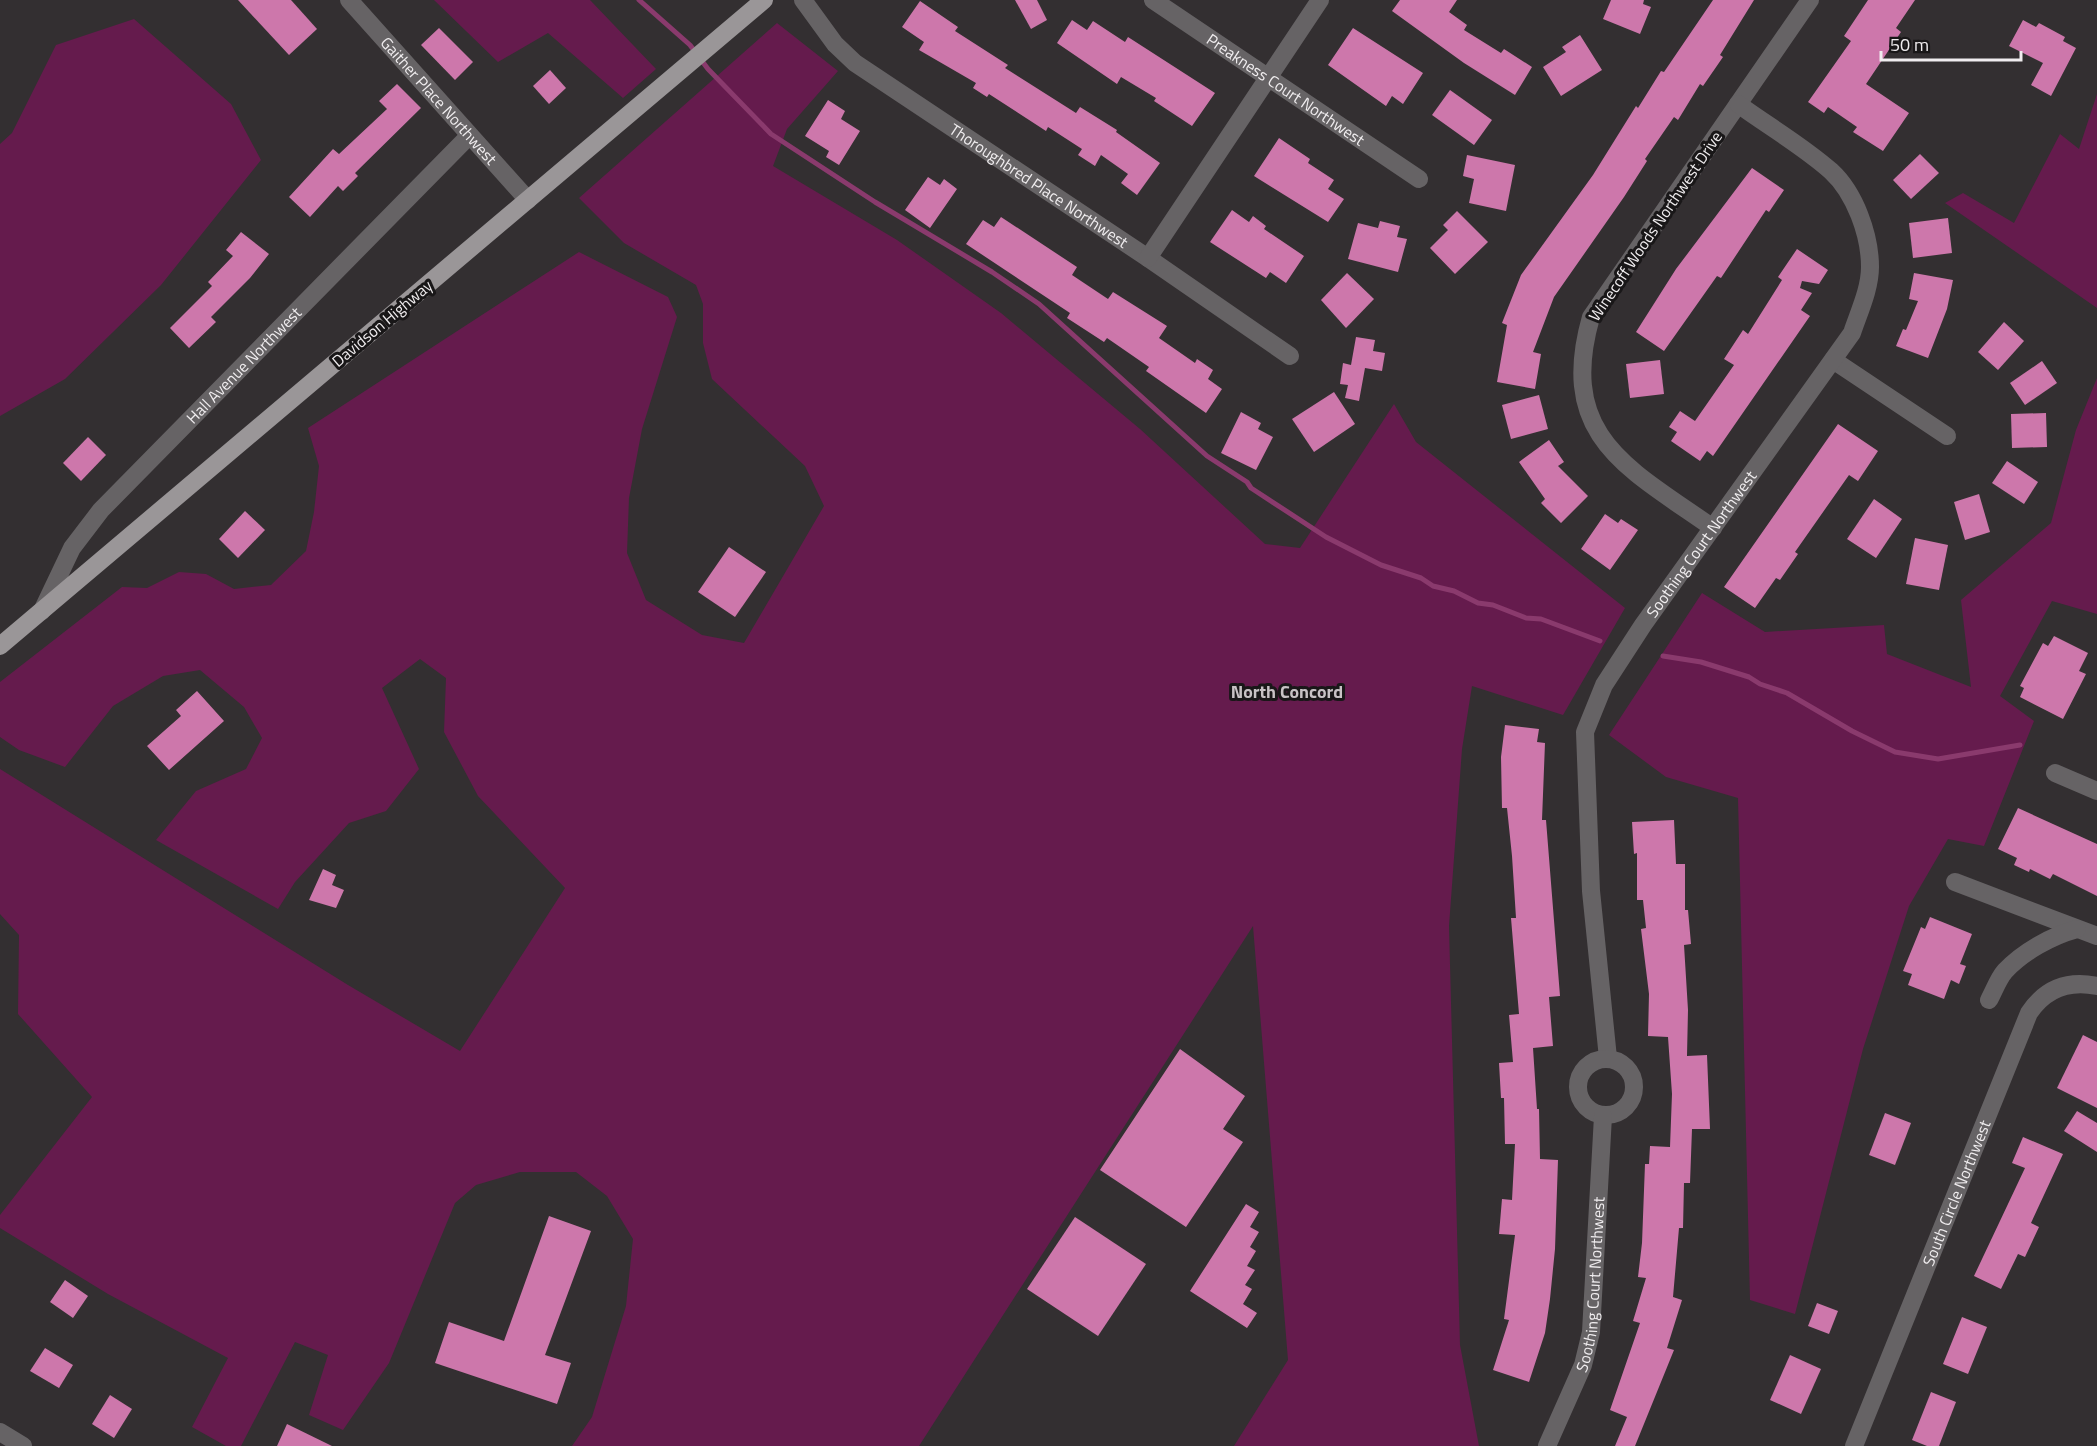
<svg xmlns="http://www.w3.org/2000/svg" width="2097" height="1446" viewBox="0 0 2097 1446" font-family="'Titillium Web',sans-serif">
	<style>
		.green { fill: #651b4d }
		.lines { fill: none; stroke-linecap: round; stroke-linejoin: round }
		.stream { stroke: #8a3a6d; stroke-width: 5 }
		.building { fill: #cd77ab }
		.minor { stroke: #666365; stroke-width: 18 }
		.major { stroke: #9a9698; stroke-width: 18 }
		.labels { text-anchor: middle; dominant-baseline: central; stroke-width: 6; stroke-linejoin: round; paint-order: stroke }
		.street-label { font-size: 16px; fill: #f0edef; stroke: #191718 }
		.neighbourhood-label { font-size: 18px; font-weight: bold; fill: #c8c2c5; stroke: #191718 }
	</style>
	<rect width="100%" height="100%" fill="#332f31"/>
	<g class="green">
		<path d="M434,0H590L656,69L623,98L548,33L498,62Z"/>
		<path d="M134,19L231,104L261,160L161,285L65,379L0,416V144L12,133L56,45Z"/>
		<path d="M777,23L838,71L787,129L773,166L897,240L1001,313L1140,429L1265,544L1300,548L1394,404L1416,442L1625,608L1563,715L1472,686L1462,749L1449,926L1460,1345L1479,1446H1234L1288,1360L1253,926L919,1446H572L592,1417L626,1306L633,1239L607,1196L576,1172H520L476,1185L455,1203L389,1363L343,1430L309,1415L328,1355L295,1342L241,1446H226L192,1427L228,1358L108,1294L0,1228V1215L92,1097L18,1014L19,935L0,914V769L348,985L460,1051L565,888L478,796L444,732L446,678L420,659L382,688L419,769L386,811L349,823L295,882L278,909L156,840L196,791L246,769L262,738L244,707L200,670L163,676L113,706L65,767L19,750L0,737V682L122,587L147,588L179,572L206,574L234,589L271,585L306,551L314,512L319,466L308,428L579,252L668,297L677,317L642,429L629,498L627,553L646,600L702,635L744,643L824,506L805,466L712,379L703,343V304L696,285L624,243L579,198Z"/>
		<path d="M2097,94V308L1945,203L1963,193L2014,223L2060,134L2079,149Z"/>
		<path d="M2097,378V614L2052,601L2000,696L2034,721L1984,846L1948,839L1909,906L1863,1049L1795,1314L1750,1300L1738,798L1666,777L1609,735L1702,593L1765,632L1884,625L1887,654L1971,687L1961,600L2051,523L2076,430Z"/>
	</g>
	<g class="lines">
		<g class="stream">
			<path d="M639,0L690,45L708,69L771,134L875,202L992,272L1039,304L1207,456L1247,482L1251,488L1326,537L1381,565L1421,578L1433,586L1454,591L1478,603L1493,605L1526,618L1541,619L1600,641"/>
			<path d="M1663,656L1701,662L1749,677L1760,684L1787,693L1852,731L1895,752L1938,759L2020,745"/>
		</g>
	</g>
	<g class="building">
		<path d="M238,0H291L317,29L289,55Z"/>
		<path d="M1015,0H1037L1047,20L1031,29Z"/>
		<path d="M1400,0H1457L1449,12L1467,25L1464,30L1501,53L1504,49L1532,67L1515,95L1464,63L1392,11Z"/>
		<path d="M1611,0H1644L1643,4L1651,7L1640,34L1603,19Z"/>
		<path d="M1713,0H1754L1720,55L1723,57L1703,86L1700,84L1678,120L1674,117L1645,159L1647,161L1624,197L1554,297L1533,352L1541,354L1535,389L1497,382L1507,325L1502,323L1521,275L1593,175L1636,106L1638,108L1661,71L1664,72Z"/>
		<path d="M1868,0H1915L1896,28L1901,32L1866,84L1909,113L1883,151L1853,132L1857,127L1828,107L1824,113L1808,102L1851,41L1844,36Z"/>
		<path d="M920,1L958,27L955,31L1008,65L1005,68L1076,113L1080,107L1117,130L1116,132L1160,163L1137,195L1121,183L1128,174L1101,155L1095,166L1078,155L1082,149L1048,127L1046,131L989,94L987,97L973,88L976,83L919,50L924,42L902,27Z"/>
		<path d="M1072,20L1087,30L1093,21L1125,42L1128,37L1215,93L1192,126L1154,101L1156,98L1121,77L1117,84L1057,43Z"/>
		<path d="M2023,20L2036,27L2039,23L2065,37L2063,41L2076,48L2051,96L2031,85L2043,63L2009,46Z"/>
		<path d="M439,28L473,62L455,80L421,45Z"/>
		<path d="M1353,28L1423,73L1403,104L1392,96L1386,106L1328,65Z"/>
		<path d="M1580,35L1602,70L1561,96L1543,67L1566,52L1562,47Z"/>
		<path d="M550,70L566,88L549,104L533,86Z"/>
		<path d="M397,84L421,108L355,173L358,176L343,191L338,186L310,217L289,197L333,149L339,154L387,109L379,101Z"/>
		<path d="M1450,90L1492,120L1474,145L1432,115Z"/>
		<path d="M828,100L845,111L841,119L860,131L839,165L826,157L829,151L805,136Z"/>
		<path d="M1279,138L1310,159L1308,163L1334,180L1328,189L1344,199L1328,222L1254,176Z"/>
		<path d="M1920,154L1939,173L1911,199L1893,180Z"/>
		<path d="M1467,155L1515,165L1506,211L1469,203L1474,179L1463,176Z"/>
		<path d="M1752,168L1784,190L1769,212L1766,210L1721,278L1717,276L1664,351L1636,332L1676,269Z"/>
		<path d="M928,177L940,185L944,179L957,189L930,228L905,210Z"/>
		<path d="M1232,210L1249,222L1253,216L1266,226L1264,229L1304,256L1286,283L1270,272L1266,278L1210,242Z"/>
		<path d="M1457,211L1488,242L1455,274L1430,248L1448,230L1443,225Z"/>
		<path d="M1001,217L1077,267L1072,275L1108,299L1113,292L1167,326L1159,338L1195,363L1197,359L1213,370L1208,379L1222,389L1206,413L1146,371L1149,367L1107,338L1104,342L1067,318L1070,313L966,244L983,220L994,227Z"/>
		<path d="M1948,218L1952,253L1913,258L1909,223Z"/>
		<path d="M1380,221L1400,226L1397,237L1407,239L1398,272L1348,259L1358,223L1378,228Z"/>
		<path d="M241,232L269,254L250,278L211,317L216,322L189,348L170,328L212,286L208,282L233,256L226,250Z"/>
		<path d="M1797,249L1828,270L1819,284L1802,281L1800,288L1812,293L1801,310L1810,316L1713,456L1707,451L1700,461L1671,441L1677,432L1669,427L1680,411L1695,421L1734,365L1724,359L1743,330L1748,334L1782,280L1778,277Z"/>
		<path d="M1347,273L1374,299L1346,328L1321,300Z"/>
		<path d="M1914,273L1953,280L1947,309L1928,358L1896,346L1903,329L1906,330L1918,301L1909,299Z"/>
		<path d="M2004,322L2024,341L1998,370L1978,352Z"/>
		<path d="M1356,337L1375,340L1373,351L1385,353L1382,371L1365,368L1359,401L1345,398L1348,385L1340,384L1343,363L1351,365Z"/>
		<path d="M1660,360L1664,394L1630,398L1626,364Z"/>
		<path d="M2042,361L2057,383L2025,405L2010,383Z"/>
		<path d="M1334,392L1355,424L1314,452L1292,419Z"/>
		<path d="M1539,395L1548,429L1511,439L1502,405Z"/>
		<path d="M1241,412L1261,423L1258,429L1273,437L1256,470L1221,453Z"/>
		<path d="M2046,413L2047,447L2012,448L2011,414Z"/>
		<path d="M1838,424L1878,451L1858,481L1849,475L1795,552L1798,554L1780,580L1776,578L1755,608L1724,587Z"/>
		<path d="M88,437L106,455L81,481L63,463Z"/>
		<path d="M1549,440L1564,462L1558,466L1588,496L1561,523L1541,503L1545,499L1519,462Z"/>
		<path d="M2007,461L2038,482L2024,504L1992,483Z"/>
		<path d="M1979,494L1990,532L1965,540L1954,502Z"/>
		<path d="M1874,499L1902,519L1876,558L1847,539Z"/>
		<path d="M245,511L265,530L238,558L219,539Z"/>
		<path d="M1605,514L1618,523L1621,519L1638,530L1610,570L1581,549Z"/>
		<path d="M1915,538L1948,545L1939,590L1906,584Z"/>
		<path d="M729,547L766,572L735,617L698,592Z"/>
		<path d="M2054,636L2088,653L2079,671L2086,674L2063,719L2020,697L2024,688L2020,686L2043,643L2048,646Z"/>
		<path d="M197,691L224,721L169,770L147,746L181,716L176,710Z"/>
		<path d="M1505,725L1539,729L1537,742L1545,743L1542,820H1546L1560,996L1549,997L1553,1046L1533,1048L1537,1109H1539L1540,1159L1558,1160L1555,1249L1550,1299L1545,1333L1529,1382L1493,1370L1509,1320L1504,1319L1515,1235L1499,1234L1502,1199L1512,1200L1515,1144H1505L1504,1098H1501L1499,1063L1513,1062L1509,1015L1519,1014L1511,918H1516L1512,856L1507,808H1502L1501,757Z"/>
		<path d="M2018,808L2097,844V896L2053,874L2050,879L2030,869L2029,872L2014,865L2017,858L1998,849Z"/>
		<path d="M1674,820L1676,864H1685V910H1688L1691,944L1684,945L1688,1010L1687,1056L1707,1055L1710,1129H1692L1690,1183H1684L1683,1228H1679L1673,1297L1682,1300L1667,1348L1674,1350L1635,1446H1615L1627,1417L1610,1410L1640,1323L1633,1321L1646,1278L1638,1277L1642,1243L1645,1164H1649L1650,1146L1670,1147L1672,1094L1668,1037L1648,1036L1649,994L1641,929L1646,928L1643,900H1637V853L1634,854L1632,822Z"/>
		<path d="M323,869L336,875L332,885L344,890L336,908L309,900Z"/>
		<path d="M1930,917L1972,934L1960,964L1966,966L1959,984L1951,980L1944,999L1908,985L1912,974L1903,971L1921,927L1925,929Z"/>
		<path d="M2083,1035L2097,1042V1108L2057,1088Z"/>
		<path d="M1180,1049L1245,1096L1223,1129L1243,1142L1186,1227L1100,1170Z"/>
		<path d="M2077,1111L2097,1123V1152L2064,1131Z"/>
		<path d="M1885,1113L1911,1123L1895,1165L1869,1155Z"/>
		<path d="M2023,1137L2063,1154L2031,1223L2039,1227L2025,1257L2018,1254L2001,1289L1974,1276L2025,1168L2012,1163Z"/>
		<path d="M1246,1204L1259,1212L1250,1227L1259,1232L1250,1247L1256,1251L1247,1266L1255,1270L1245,1285L1252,1289L1243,1304L1257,1313L1247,1328L1190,1291Z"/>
		<path d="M549,1216L591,1231L545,1355L571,1363L557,1404L435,1363L449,1322L504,1341Z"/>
		<path d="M1075,1217L1146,1264L1098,1336L1027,1289Z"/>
		<path d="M65,1280L88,1296L73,1318L50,1302Z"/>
		<path d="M1817,1303L1838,1311L1829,1334L1808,1326Z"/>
		<path d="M1962,1317L1987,1327L1968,1374L1943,1364Z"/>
		<path d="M45,1348L73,1365L59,1388L30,1371Z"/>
		<path d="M1790,1355L1821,1369L1801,1414L1770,1400Z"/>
		<path d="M1931,1392L1956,1402L1939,1446H1927L1912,1440Z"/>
		<path d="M110,1395L132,1409L114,1438L92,1424Z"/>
		<path d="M287,1424L332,1446H277Z"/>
	</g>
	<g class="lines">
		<g class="minor">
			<path id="s1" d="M349,0L528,200"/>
			<path id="s2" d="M803,0L835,44L855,63L1148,258L1290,356"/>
			<path id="s3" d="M1153,0L1419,179"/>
			<path d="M1148,258L1320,0"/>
			<path d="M1833,360L1947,436"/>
			<path d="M1713,528C1628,468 1557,437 1591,317L1810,0"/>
			<path id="s4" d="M42,611L72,548L101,510L469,136"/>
			<path d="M2055,773L2097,791"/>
			<path d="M1955,882L2097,936"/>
			<path d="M1989,1000C1994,991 1998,979 2005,971C2023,952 2051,936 2077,929"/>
			<path id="s5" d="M1608,1058L1591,891L1585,732L1604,685L1643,625L1852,333C1859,312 1870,289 1870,267C1870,235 1855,193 1831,171C1803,146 1768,126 1738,104"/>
			<circle cx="1606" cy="1087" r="28"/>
			<path d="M0,1432L23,1446"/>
			<path id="s6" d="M1547,1446L1583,1365L1591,1332L1603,1116"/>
			<path id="s7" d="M1854,1446L2029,1013C2045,989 2068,980 2097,986"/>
		</g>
		<path class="major" d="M0,646L764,0"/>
	</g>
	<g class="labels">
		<g class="street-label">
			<text stroke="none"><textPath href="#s3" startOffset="160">Preakness Court Northwest</textPath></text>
			<text stroke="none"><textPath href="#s1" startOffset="135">Gaither Place Northwest</textPath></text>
			<text stroke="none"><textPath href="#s2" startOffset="303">Thoroughbred Place Northwest</textPath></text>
			<text transform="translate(1655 226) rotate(-56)">Winecoff Woods Northwest Drive</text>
			<text transform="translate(382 323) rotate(-40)">Davidson Highway</text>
			<text stroke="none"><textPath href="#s4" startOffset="321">Hall Avenue Northwest</textPath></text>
			<text stroke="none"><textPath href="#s5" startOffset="549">Soothing Court Northwest</textPath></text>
			<text stroke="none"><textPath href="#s7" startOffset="273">South Circle Northwest</textPath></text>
			<text stroke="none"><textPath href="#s6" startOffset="170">Soothing Court Northwest</textPath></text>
		</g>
		<g class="neighbourhood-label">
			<text x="1287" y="691">North Concord</text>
		</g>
	</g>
	<path d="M1881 51v9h140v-9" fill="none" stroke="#f0edef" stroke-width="3"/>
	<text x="1890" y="51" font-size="18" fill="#f0edef" stroke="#191718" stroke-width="4.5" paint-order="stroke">50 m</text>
</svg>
